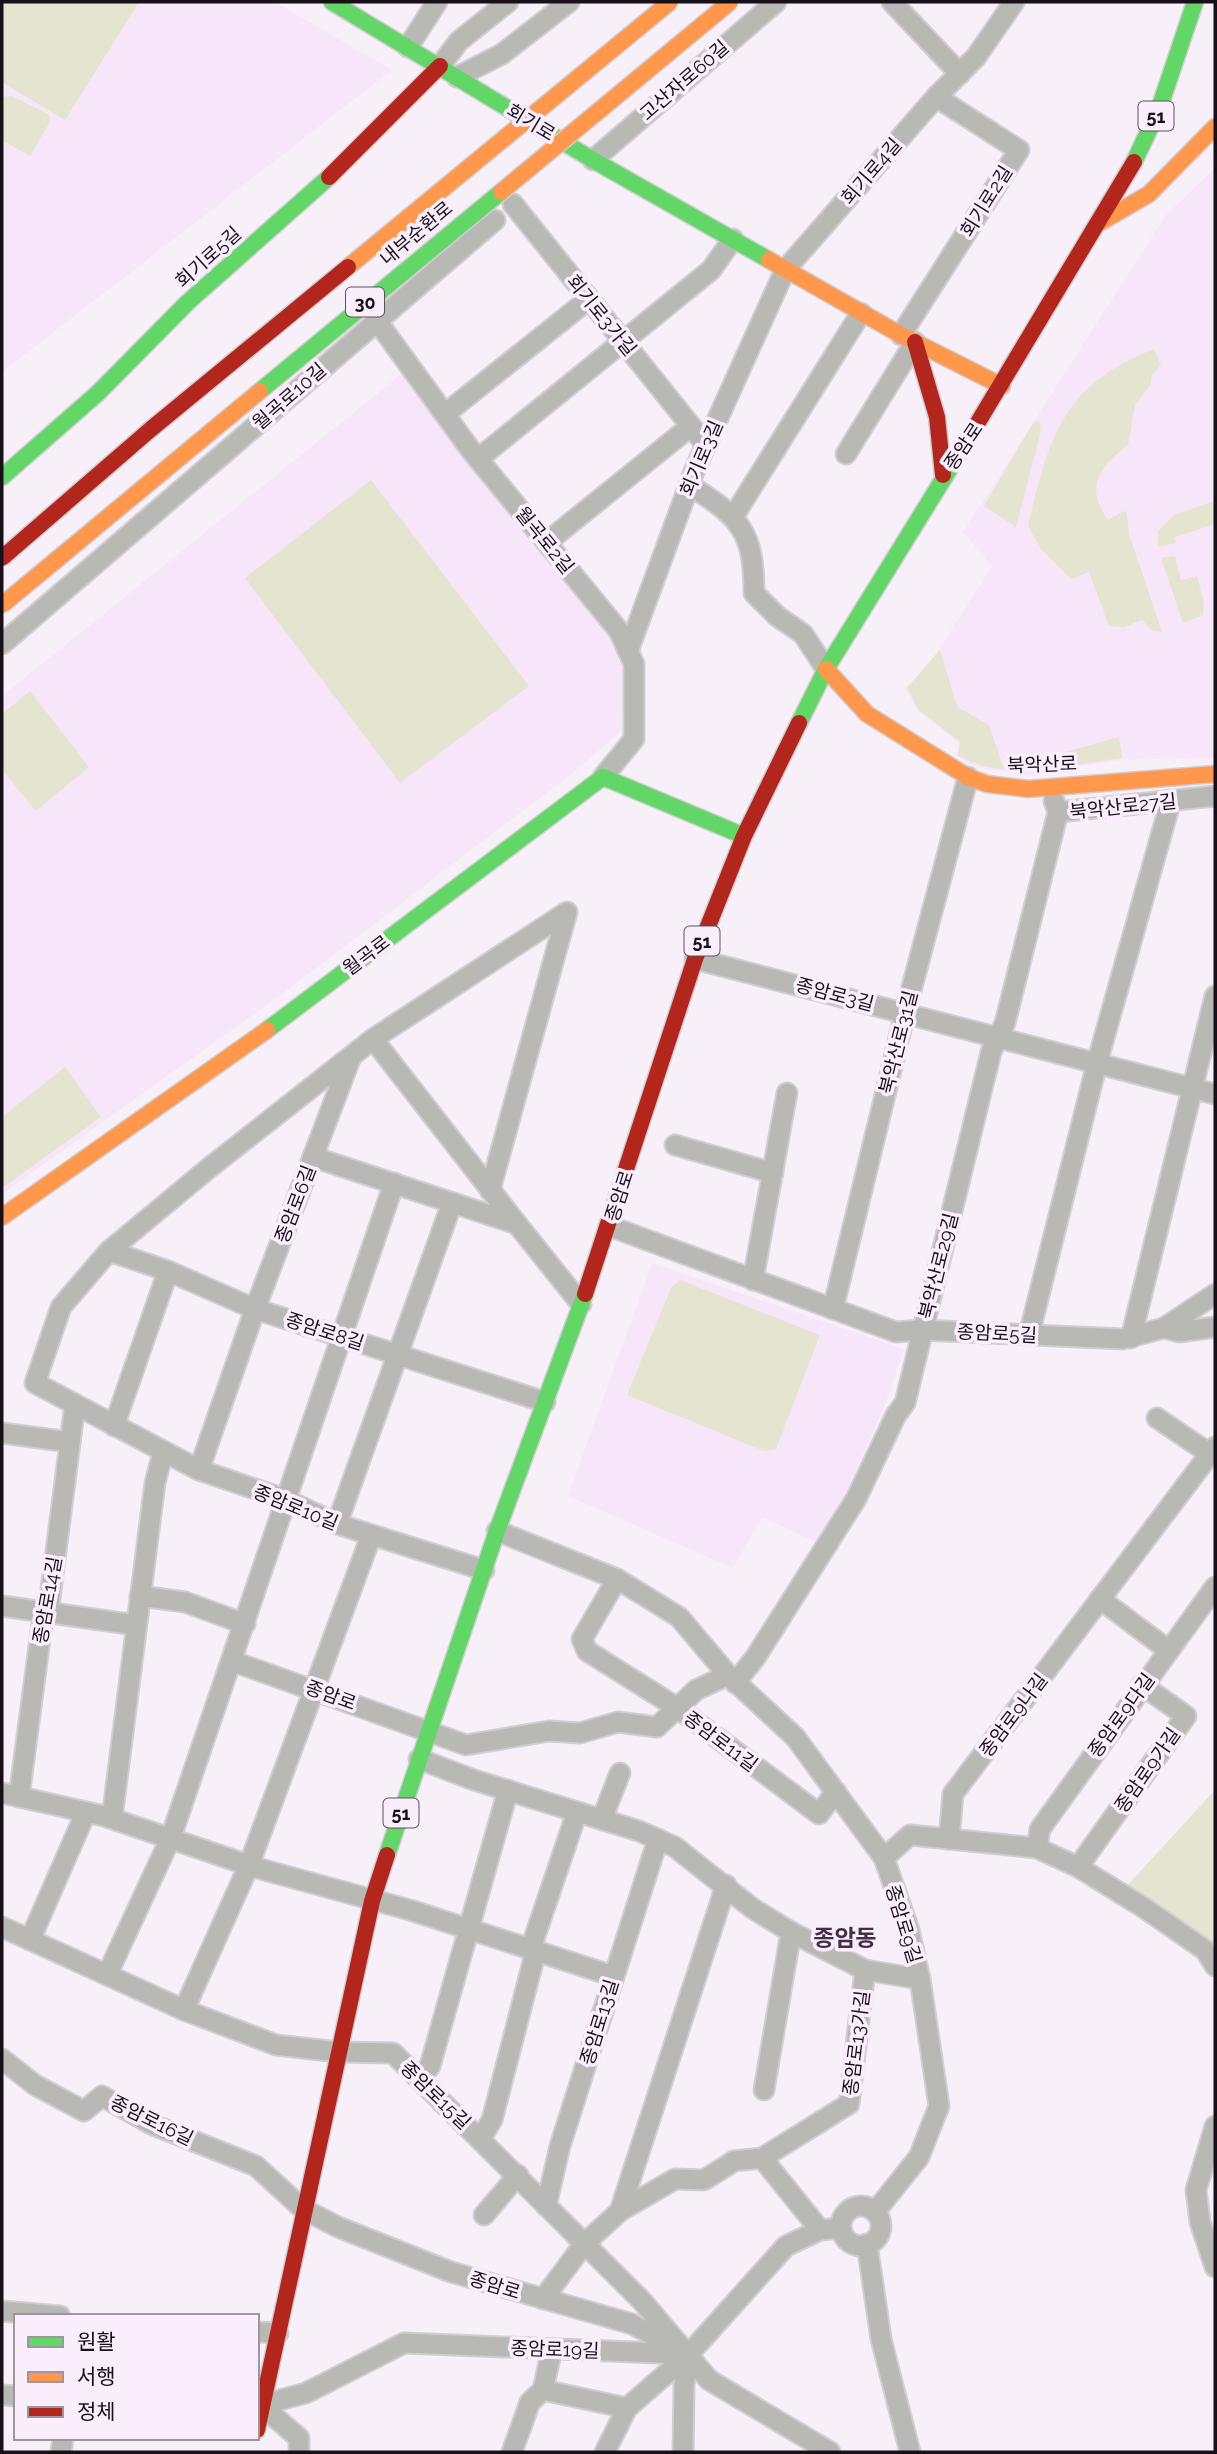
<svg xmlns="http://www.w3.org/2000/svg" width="1217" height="2454" viewBox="0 0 1217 2454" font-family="Raleway,'Noto Sans KR',sans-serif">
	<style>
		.built { fill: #f7e6fa }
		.green { fill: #e5e4d0 }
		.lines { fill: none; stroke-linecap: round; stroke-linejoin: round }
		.street-casing { stroke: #d2cdd3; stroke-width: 23 }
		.fast-casing { stroke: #d2cdd3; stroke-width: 19 }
		.slow-casing { stroke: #d2cdd3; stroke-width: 19 }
		.jam-casing { stroke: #d2cdd3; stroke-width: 19 }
		.street { stroke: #b8b8b5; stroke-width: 19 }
		.fast { stroke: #63d668; stroke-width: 16 }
		.slow { stroke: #ff974d; stroke-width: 16 }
		.jam { stroke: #b3261e; stroke-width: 16 }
		.fast-bridge-casing { stroke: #d2cdd3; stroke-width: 19; stroke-linecap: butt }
		.slow-bridge-casing { stroke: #d2cdd3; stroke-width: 19; stroke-linecap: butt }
		.jam-bridge-casing { stroke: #d2cdd3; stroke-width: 19; stroke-linecap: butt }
		.fast-bridge { stroke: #63d668; stroke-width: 16 }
		.slow-bridge { stroke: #ff974d; stroke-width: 16 }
		.jam-bridge { stroke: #b3261e; stroke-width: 16 }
		.labels { text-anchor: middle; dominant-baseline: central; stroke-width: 7; stroke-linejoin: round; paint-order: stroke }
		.shield { fill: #faedfc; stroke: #5b525c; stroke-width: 2 }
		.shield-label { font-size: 18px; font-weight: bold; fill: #171018 }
		.street-label { font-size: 19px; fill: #171018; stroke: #faedfc }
		.quarter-label { font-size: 23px; font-weight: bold; fill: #413044; stroke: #faedfc }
	</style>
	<rect width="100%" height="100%" fill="#f7f0f8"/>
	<g class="built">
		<path d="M2,2H275L392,70L2,372Z"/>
		<path d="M1215,168V757L1119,760L1028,775L975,767L957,756L959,743L917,710L905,689L936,654L992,566L963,532L1166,215Z"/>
		<path d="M404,372L411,377L409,385L623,650L622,730L579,768L285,992L2,1194V696Z"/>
		<path d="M652,1263L904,1349L884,1408L847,1489L816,1542L762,1517L733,1568L568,1496Z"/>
	</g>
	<g class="green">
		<path d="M2,2H139L65,120L2,82Z"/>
		<path d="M12,96L48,114L51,120L30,156L2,140V97Z"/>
		<path d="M1154,349L1161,365L1152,375L1150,386L1135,405L1128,445C1100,467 1084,487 1108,520L1124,511L1127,513L1129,534L1162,632L1153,631L1142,620L1124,627L1109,626L1089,572L1071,579L1041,549L1028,526C1049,438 1062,385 1154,349Z"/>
		<path d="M1038,420L1041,425L1040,435L1016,527L984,506L1033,423Z"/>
		<path d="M371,480L529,686L400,783L245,578Z"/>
		<path d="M1215,501V524L1175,537L1176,543L1158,547V531L1174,515Z"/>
		<path d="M1175,556L1181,580L1197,576L1204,602L1203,615L1183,623L1161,558Z"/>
		<path d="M940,650L956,703L959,708L989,725L1004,769L1119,737L1122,758C1070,764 1005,784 958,755L960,742L918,709L907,688Z"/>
		<path d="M30,691L89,767L36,811L2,770V714Z"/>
		<path d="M65,1067L101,1117L2,1188V1117Z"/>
		<path d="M680,1280L820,1335L776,1449L764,1451L627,1395L671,1288Z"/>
		<path d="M1215,1790V1953L1126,1887Z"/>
	</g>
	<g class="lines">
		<g class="street-casing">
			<g id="street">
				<path d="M892,2L960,74"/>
				<path d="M408,47L437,2"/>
				<path d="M440,66L459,41L508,2"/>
				<path d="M457,77L502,54L569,2"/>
				<path d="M593,160L776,2"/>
				<path d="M513,204L706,445"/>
				<path d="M377,321L470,449L619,631L634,664V739L603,777"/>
				<path d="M901,335L1019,150L936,97"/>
				<path d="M445,414L589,299"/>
				<path d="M846,454L915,342"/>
				<path d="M478,459L711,270L733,239"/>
				<path d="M689,485C740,517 754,531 754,593L777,616L803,634L826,669"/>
				<path d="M733,517L861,313"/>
				<path d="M547,542L691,426"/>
				<path d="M2,644L495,220"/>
				<path d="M628,651L695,469L785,270L936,97L976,57L1014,2"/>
				<path d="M1054,801L1058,812L1215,796"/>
				<path d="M695,959L1215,1094"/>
				<path d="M373,1039L517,1224"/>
				<path d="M675,1145L773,1173"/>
				<path d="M313,1157L517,1224L581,1304"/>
				<path d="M609,1226L896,1332L922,1330L1123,1339L1164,1328L1215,1294"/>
				<path d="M109,1251L168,1271L255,1309L545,1402"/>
				<path d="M753,1280L787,1093"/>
				<path d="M833,1309L905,1013L968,777"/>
				<path d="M1164,1328L1179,1332L1215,1327"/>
				<path d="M1029,1335L1097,1063L1171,800"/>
				<path d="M1131,1338L1215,996"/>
				<path d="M1157,1418L1210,1454"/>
				<path d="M114,1426L168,1271"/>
				<path d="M2,1433L70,1442"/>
				<path d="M199,1470L255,1309L351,1057"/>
				<path d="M337,1524L452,1203"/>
				<path d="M497,1531L617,1579L679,1617L728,1675L795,1737L884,1858L909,1930L920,1979L939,2106L919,2157L875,2212"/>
				<path d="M484,1570L337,1524L287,1500L199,1470L35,1383L61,1307L109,1251L209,1168L373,1039L567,912L490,1190"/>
				<path d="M617,1579L582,1639L587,1651L676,1707L819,1814L836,1792"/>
				<path d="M140,1596L185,1602L245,1624"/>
				<path d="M1100,1599L1168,1650"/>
				<path d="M2,1606L136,1625"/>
				<path d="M232,1661L466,1745L549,1731L580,1733L618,1722L657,1727L696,1690L728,1675"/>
				<path d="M735,1683L755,1658L856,1499L896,1415L905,1403L991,1052L1005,1023L1058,812"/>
				<path d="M419,1759L474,1780L639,1831L675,1847L752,1908L791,1932L865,1970L920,1979"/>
				<path d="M2,1793L104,1816L257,1868L410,1910L613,1976"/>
				<path d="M19,1797L42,1624L48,1613L75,1404"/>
				<path d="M112,1818L155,1483L163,1452"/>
				<path d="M602,1819L620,1773"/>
				<path d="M949,1839L953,1794L1215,1447"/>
				<path d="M1037,1848L1040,1829L1215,1587"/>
				<path d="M884,1858L910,1835L1037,1848L1078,1867L1143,1907L1205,1950L1215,1966"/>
				<path d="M1078,1867L1186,1716L1142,1685"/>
				<path d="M2,1927L184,2010L276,2045L338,2052L393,2053L642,2301L709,2380L830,2452"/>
				<path d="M30,1940L86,1812"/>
				<path d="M107,1975L171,1837L394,1183"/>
				<path d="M184,2010L249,1865L371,1536"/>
				<path d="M2,2059L35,2085L84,2111L102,2096L151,2124L256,2166L303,2209L338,2227L451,2272L632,2324L678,2349"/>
				<path d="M421,2078L430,2066L508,1790"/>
				<path d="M764,2090L791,1932"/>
				<path d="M1215,2126L1196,2190L1200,2222L1215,2267"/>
				<path d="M481,2138L492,2120L533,1962L534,1939L577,1812"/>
				<path d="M762,2158L820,2230"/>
				<path d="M546,2206L560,2146L658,1839"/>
				<circle cx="861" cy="2226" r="20"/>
				<path d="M620,2211L726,1885"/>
				<path d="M484,2215L518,2175"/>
				<path d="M867,2244L881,2339L910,2452"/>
				<path d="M543,2299L584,2244L620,2211L675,2179L704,2180L734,2161L762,2158L849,2104L865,1970"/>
				<path d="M2,2311L60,2316"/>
				<path d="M257,2332L278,2333"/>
				<path d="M543,2390L552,2349"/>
				<path d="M2,2395L16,2396"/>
				<path d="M257,2406L306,2393L404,2343L684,2354"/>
				<path d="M263,2407L299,2438V2452"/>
				<path d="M61,2452L63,2438"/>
				<path d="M512,2452L530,2402L543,2390L627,2408"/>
				<path d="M605,2452L627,2408L689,2354L786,2246L820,2230L841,2228"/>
				<path d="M683,2452L684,2385L689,2354"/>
			</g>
		</g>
		<g class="fast-casing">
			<g id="fast">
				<path d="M332,2L593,160L769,260"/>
				<path d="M1134,162L1159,109L1195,2"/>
				<path d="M2,477L98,393L188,302L329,177"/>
				<path d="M799,723L826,669L965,444"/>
				<path d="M267,1030L603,777L744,836"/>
				<path d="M387,1855L497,1531L585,1294"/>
			</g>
		</g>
		<g class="slow-casing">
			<g id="slow">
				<path d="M1101,222L1149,194L1215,127"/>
				<path d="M769,260L901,335L1002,386"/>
				<path d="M826,669L867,714L968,777L987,784L1028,789L1215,774"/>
				<path d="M2,1217L267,1030"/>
			</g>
		</g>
		<g class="jam-casing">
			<g id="jam">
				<path d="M329,177L440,66"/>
				<path d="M915,342L937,417L943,475"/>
				<path d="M965,444L1134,162"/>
				<path d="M585,1294L695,959L744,836L799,723"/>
				<path d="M257,2430L372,1901L387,1855"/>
			</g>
		</g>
		<use href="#street" class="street"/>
		<use href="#fast" class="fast"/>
		<use href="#slow" class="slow"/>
		<use href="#jam" class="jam"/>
		<g class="fast-bridge-casing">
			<path id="fast-bridge" d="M260,391L501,192"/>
		</g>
		<g class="slow-bridge-casing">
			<g id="slow-bridge">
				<path d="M501,192L730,2"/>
				<path d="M348,267L670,2"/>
				<path d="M2,605L260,391"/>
			</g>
		</g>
		<g class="jam-bridge-casing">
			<path id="jam-bridge" d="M2,558L151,429L348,267"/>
		</g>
		<use href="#fast-bridge" class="fast-bridge"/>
		<use href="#slow-bridge" class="slow-bridge"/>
		<use href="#jam-bridge" class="jam-bridge"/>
	</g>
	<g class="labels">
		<g class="shield">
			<rect x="1138.5" y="101.5" width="35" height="29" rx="5"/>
			<rect x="346" y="287.5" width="38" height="29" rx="5"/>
			<rect x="684.5" y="926.5" width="35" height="29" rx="5"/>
			<rect x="383.5" y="1798.5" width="35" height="29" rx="5"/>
		</g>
		<g class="shield-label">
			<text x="1156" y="116">51</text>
			<text x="365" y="302">30</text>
			<text x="702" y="941">51</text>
			<text x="401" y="1813">51</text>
		</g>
		<g class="street-label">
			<text transform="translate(684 80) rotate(-41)">고산자로60길</text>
			<text transform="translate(531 122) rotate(31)">회기로</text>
			<text transform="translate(871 171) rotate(-49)">회기로4길</text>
			<text transform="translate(986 201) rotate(-58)">회기로2길</text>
			<text transform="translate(416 233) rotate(-40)">내부순환로</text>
			<text transform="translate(208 257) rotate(-42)">회기로5길</text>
			<text transform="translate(602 315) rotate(51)">회기로3가길</text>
			<text transform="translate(289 396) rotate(-41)">월곡로10길</text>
			<text transform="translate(963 446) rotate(-56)">종암로</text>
			<text transform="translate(701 458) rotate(-67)">회기로3길</text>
			<text transform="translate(545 540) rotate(51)">월곡로2길</text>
			<text transform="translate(1042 764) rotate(-2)">북악산로</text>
			<text transform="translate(1123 806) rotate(-6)">북악산로27길</text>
			<text transform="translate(366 955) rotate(-37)">월곡로</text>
			<text transform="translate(835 994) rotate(15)">종암로3길</text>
			<text transform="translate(898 1042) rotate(-76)">북악산로31길</text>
			<text transform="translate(619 1196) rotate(-72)">종암로</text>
			<text transform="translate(295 1204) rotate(-69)">종암로6길</text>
			<text transform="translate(938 1266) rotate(-76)">북악산로29길</text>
			<text transform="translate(325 1331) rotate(18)">종암로8길</text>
			<text transform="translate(997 1333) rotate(3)">종암로5길</text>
			<text transform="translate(296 1507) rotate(22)">종암로10길</text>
			<text transform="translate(47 1600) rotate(-80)">종암로14길</text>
			<text transform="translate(331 1695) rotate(20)">종암로</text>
			<text transform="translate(1013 1715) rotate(-53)">종암로9나길</text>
			<text transform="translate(1121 1715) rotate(-54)">종암로9다길</text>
			<text transform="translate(721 1741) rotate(37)">종암로11길</text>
			<text transform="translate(1147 1770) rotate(-55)">종암로9가길</text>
			<text transform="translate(904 1924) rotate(73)">종암로9길</text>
			<text transform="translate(599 2022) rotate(-73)">종암로13길</text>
			<text transform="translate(856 2043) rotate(-83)">종암로13가길</text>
			<text transform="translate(436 2095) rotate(44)">종암로15길</text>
			<text transform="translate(152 2120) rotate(26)">종암로16길</text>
			<text transform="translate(495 2285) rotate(17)">종암로</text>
			<text transform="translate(555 2349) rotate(2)">종암로19길</text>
		</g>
		<g class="quarter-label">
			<text x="845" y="1937">종암동</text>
		</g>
	</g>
	<rect width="1217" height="2454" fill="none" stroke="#171018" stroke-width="7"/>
	<rect x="14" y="2314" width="245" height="126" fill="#faedfc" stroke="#9f95a1" stroke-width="2"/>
	<rect x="28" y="2337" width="35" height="10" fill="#63d668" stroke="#9f95a1" stroke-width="2"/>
	<text x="77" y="2349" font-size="21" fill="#171018">원활</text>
	<rect x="28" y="2372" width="35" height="10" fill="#ff974d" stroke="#9f95a1" stroke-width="2"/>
	<text x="77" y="2384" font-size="21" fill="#171018">서행</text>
	<rect x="28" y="2407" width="35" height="10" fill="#b3261e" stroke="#9f95a1" stroke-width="2"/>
	<text x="77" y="2419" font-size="21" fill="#171018">정체</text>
</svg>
